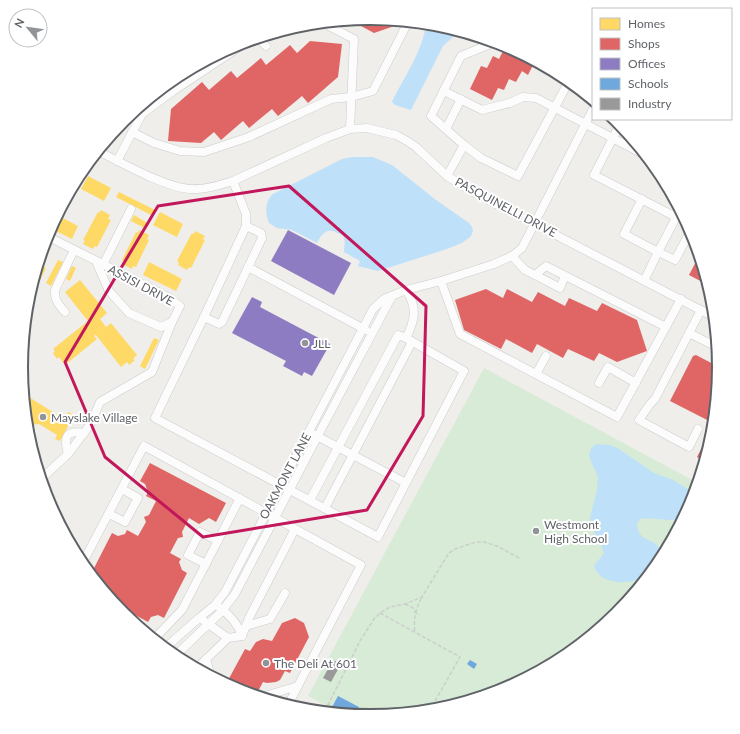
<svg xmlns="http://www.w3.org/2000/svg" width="740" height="734" viewBox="0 0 740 734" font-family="Lato,sans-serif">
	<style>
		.green { fill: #d8ebd6 }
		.water { fill: #bfe0f9 }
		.homes { fill: #ffd966 }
		.shops { fill: #e06666 }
		.offices { fill: #8e7cc3 }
		.schools { fill: #6fa8dc }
		.industry { fill: #999 }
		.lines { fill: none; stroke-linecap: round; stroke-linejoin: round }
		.minor-casing { stroke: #cbcccc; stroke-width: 9 }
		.path { stroke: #cacfcc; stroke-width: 1.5; stroke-dasharray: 4 2; stroke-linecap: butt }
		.minor { stroke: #fdfcfc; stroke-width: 8 }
		.marked { fill: none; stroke: #c2185b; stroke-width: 3; stroke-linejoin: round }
		.poi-dot { fill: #919496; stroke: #fff; stroke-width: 1.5 }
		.labels { text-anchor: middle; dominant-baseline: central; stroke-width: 4; stroke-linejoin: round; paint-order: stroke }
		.street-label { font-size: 12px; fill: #5f6368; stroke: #fff }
		.poi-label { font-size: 12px; fill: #5f6368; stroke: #fff; text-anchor: start }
		.rim { fill: none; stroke: #5f6368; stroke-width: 2 }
	</style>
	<rect width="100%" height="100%" fill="#efeeea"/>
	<path class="green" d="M484,368L698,483L692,501L660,561L617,614L564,657L503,690L438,709L370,716L339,713L308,696Z"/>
	<g class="water">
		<path d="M426,24L438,25L461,32L455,35L443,46L411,110L395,105L392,102C404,77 423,51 426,24Z"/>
		<path d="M352,157H373L392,165L436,200L469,223L472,227L473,231L471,236L462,243L447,249L378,271L358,266L360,261L344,252C344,247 346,241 343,236C342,235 339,233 337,233C328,227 321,234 317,243L292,230L277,228L269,223C265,213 265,201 273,194L342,159Z"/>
		<path d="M596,444L610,445L619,449L654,473L673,480L691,491C695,501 687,510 682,519C668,522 654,517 640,519L637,524C639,544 653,536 661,550C660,560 656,571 646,576C632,585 600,586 594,566L604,553L600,542L595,538L594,529L591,524L590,517L597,490L598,477L590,459L589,454L592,447Z"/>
	</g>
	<g class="homes">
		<path d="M88,176L111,188L104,201L81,189Z"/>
		<path d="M119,192L155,210L153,216L116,197Z"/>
		<path d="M101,210L110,215L108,219L111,220L97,247L95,246L93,249L83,244L85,241L83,240L98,212L99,213Z"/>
		<path d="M160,212L183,224L177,237L153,225Z"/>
		<path d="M57,215L78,226L72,239L50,228Z"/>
		<path d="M134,215L149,224L146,229L131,221Z"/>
		<path d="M139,230L149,235L147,239L149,240L136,267L133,266L132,269L122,264L124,261L122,260L136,232L138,233Z"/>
		<path d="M195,231L205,236L203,239L205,240L191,268L189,267L187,270L178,265L179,262L177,261L192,233L194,234Z"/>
		<path d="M41,255L45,257L41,265L46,268L27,307L28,299Z"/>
		<path d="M58,260L63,262L51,286L46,283Z"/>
		<path d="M149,262L182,279L176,291L143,275Z"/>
		<path d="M72,266L76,268L70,281L66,279Z"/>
		<path d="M80,280L107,313L100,319L106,327L111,323L137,355L133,359L135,360L129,365L127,362L121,367L96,335L94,336L97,339L65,365L59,357L57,359L53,353L55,351L53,349L88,321L65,292Z"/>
		<path d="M154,338L159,340L145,369L140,366Z"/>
		<path d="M24,394L64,419L68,412L74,415L60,441L55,439L57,435L39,424L30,425L27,428Z"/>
	</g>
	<g class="shops">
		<path d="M370,18L406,22L374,33L350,20Z"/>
		<path d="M310,41L342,44L338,77L308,103L302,96L278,116L272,109L249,128L243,121L221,140L214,132L201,143L168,141L171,109L202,82L209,90L231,71L237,78L261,58L266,65L290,45L297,53Z"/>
		<path d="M505,47L510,50L511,48L535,61L528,75L522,71L516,82L509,79L504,90L498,88L492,100L470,89L481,66L487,68L493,56L499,59Z"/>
		<path d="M699,256L708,283V285L689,275Z"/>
		<path d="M486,289L503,298L507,289L532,302L538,292L565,306L569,298L597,311L602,303L637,320L647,351L617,362L599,353L594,361L568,349L563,358L537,344L532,353L506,339L501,349L464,330L455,300Z"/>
		<path d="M696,355L719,367L712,435L704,461L697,457L713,426L711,422L670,401L693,356Z"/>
		<path d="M150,463L226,503L216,522L209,518L199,524L189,518L182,532L183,537L178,538L170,553L181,559L179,562L182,570L187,573L164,618L158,615L151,617L148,622L115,604L91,574L112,533L118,536L125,534L127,530L138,536L146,522L144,517L149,515L156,501L146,496L148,492L145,484L140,481Z"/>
		<path d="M295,618L304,623L309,637L290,673L285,671L280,680L276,682L267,683L263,682L256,695L236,689L226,684L245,649L250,651L256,642L263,639L272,641L282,623Z"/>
	</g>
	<g class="offices">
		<path d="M288,230L351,263L334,295L271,261Z"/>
		<path d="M252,297L262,302L260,307L330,344L312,376L304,372L302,376L283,366L286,361L232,333Z"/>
	</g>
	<g class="schools">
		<path d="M470,660L477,664L474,669L467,664Z"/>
		<path d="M338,696L359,707L356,715L344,713L332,707Z"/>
	</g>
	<path class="industry" d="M333,660L341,664L331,682L323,678Z"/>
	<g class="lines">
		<g class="minor-casing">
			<g id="minor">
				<path d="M323,23L354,39L350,129"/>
				<path d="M258,38L266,46"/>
				<path d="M493,43L461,56L431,116L464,145L481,158L518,176L569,81"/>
				<path d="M444,91L482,110L510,103L523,97L536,98L645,155"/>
				<path d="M620,124L594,175L676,217"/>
				<path d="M446,129L461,99"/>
				<path d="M132,132L154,143L180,151L204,152L249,137L331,99L351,97L373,91L408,22"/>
				<path d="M98,151C122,163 166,188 191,189C205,190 220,185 233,181L326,138L350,129L367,128L396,135L407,141L416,147L447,176L473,192L714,317"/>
				<path d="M117,161L142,114L173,91L244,44L245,42"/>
				<path d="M447,176L464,145"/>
				<path d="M233,181L246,214V226L261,233L262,238L222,322L219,324L204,317L155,418L378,537L464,371L406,338L398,335L310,500"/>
				<path d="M642,199L624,234L658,252L680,210"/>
				<path d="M47,236L168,297L180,306L172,322L161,327L129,313L109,291L96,261"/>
				<path d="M512,256L525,270L535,275L546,266L666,327"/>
				<path d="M103,265L131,209"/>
				<path d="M248,267L366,330"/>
				<path d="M535,275L560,288L565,276"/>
				<path d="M441,281L460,334L617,417L681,299"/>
				<path d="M644,281L658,252L675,260L691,230"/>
				<path d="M65,312C59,305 54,300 55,290L74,250"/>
				<path d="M204,317L246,226"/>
				<path d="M689,333L717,347"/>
				<path d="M406,338C415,320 418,308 406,290"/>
				<path d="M536,374L546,356"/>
				<path d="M599,383L608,367L636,383"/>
				<path d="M698,429L689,447L639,420L650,404L655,399L701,310"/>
				<path d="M313,434L406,483"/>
				<path d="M68,454C63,437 66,430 84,433"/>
				<path d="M41,479L68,454L84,433L91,423L100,402L152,372L172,322"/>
				<path d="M325,508L412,342"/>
				<path d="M109,514L125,522L138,498L122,489"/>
				<path d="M82,564L144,446L361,565L288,705"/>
				<path d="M206,564L188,555L200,532L218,541"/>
				<path d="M220,608C230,615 238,624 242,636"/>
				<path d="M204,621L228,638L242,636"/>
				<path d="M246,626L270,619L285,593"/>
				<path d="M242,636L249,618L295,529"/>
				<path d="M154,639L182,610L240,498"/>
				<path d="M165,648L199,618L215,605L225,592L373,309L384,299L406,290L441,281L494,264L512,256L522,248L593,109"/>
				<path d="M175,656L221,612L235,594L323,426L392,296"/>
				<path d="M206,659L210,673L209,675"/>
				<path d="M197,668L228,638"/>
				<path d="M267,699L268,695L298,686"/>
			</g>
		</g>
		<g class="path">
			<path d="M405,604L413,608L415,612L419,615"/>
			<path d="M380,613L460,657L430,710"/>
			<path d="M415,631C413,618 416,608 422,597"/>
			<path d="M325,711L360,641L374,619L380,613L390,607L405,604L422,597L444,561L449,553L455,549L476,542H484L497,546L521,559"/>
		</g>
		<use href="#minor" class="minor"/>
	</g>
	<path class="marked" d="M289,186L426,306L423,416L367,510L203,537L105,457L65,362L158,206Z"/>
	<g class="poi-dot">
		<circle cx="305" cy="343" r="4"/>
		<circle cx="43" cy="417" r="4"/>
		<circle cx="536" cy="531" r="4"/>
		<circle cx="266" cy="663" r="4"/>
	</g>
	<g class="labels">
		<g class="street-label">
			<text transform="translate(506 207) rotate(28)">PASQUINELLI DRIVE</text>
			<text transform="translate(141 285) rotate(28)">ASSISI DRIVE</text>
			<text transform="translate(285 476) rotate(-62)">OAKMONT LANE</text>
		</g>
		<g class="poi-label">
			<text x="313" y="343">JLL</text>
			<text x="51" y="417">Mayslake Village</text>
			<text x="544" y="524">Westmont<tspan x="544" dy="14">High School</tspan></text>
			<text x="274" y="663">The Deli At 601</text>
		</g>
	</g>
	<path d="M0 0H740V734H0ZM28 367a342 342 0 1 1 684 0a342 342 0 1 1-684 0Z" fill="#fff" fill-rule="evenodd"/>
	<path class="rim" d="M28 367a342 342 0 1 1 684 0a342 342 0 1 1-684 0Z"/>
	<rect x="592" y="8" width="140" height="112" fill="#ffffff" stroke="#bfc1c3"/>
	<rect x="600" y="18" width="20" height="12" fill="#ffd966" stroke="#bfc1c3"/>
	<text x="628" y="28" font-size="12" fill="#5f6368">Homes</text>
	<rect x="600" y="38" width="20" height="12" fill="#e06666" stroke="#bfc1c3"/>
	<text x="628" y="48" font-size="12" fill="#5f6368">Shops</text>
	<rect x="600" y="58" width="20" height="12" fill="#8e7cc3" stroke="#bfc1c3"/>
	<text x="628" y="68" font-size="12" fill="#5f6368">Offices</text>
	<rect x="600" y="78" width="20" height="12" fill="#6fa8dc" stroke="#bfc1c3"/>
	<text x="628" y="88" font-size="12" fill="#5f6368">Schools</text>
	<rect x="600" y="98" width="20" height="12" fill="#999999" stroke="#bfc1c3"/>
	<text x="628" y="108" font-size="12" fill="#5f6368">Industry</text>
	<g transform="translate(28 28) rotate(299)"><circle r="19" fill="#ffffff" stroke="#bfc1c3"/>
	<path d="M0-3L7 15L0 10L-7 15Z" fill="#919496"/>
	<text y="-6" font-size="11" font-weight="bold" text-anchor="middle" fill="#5f6368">N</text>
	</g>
</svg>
